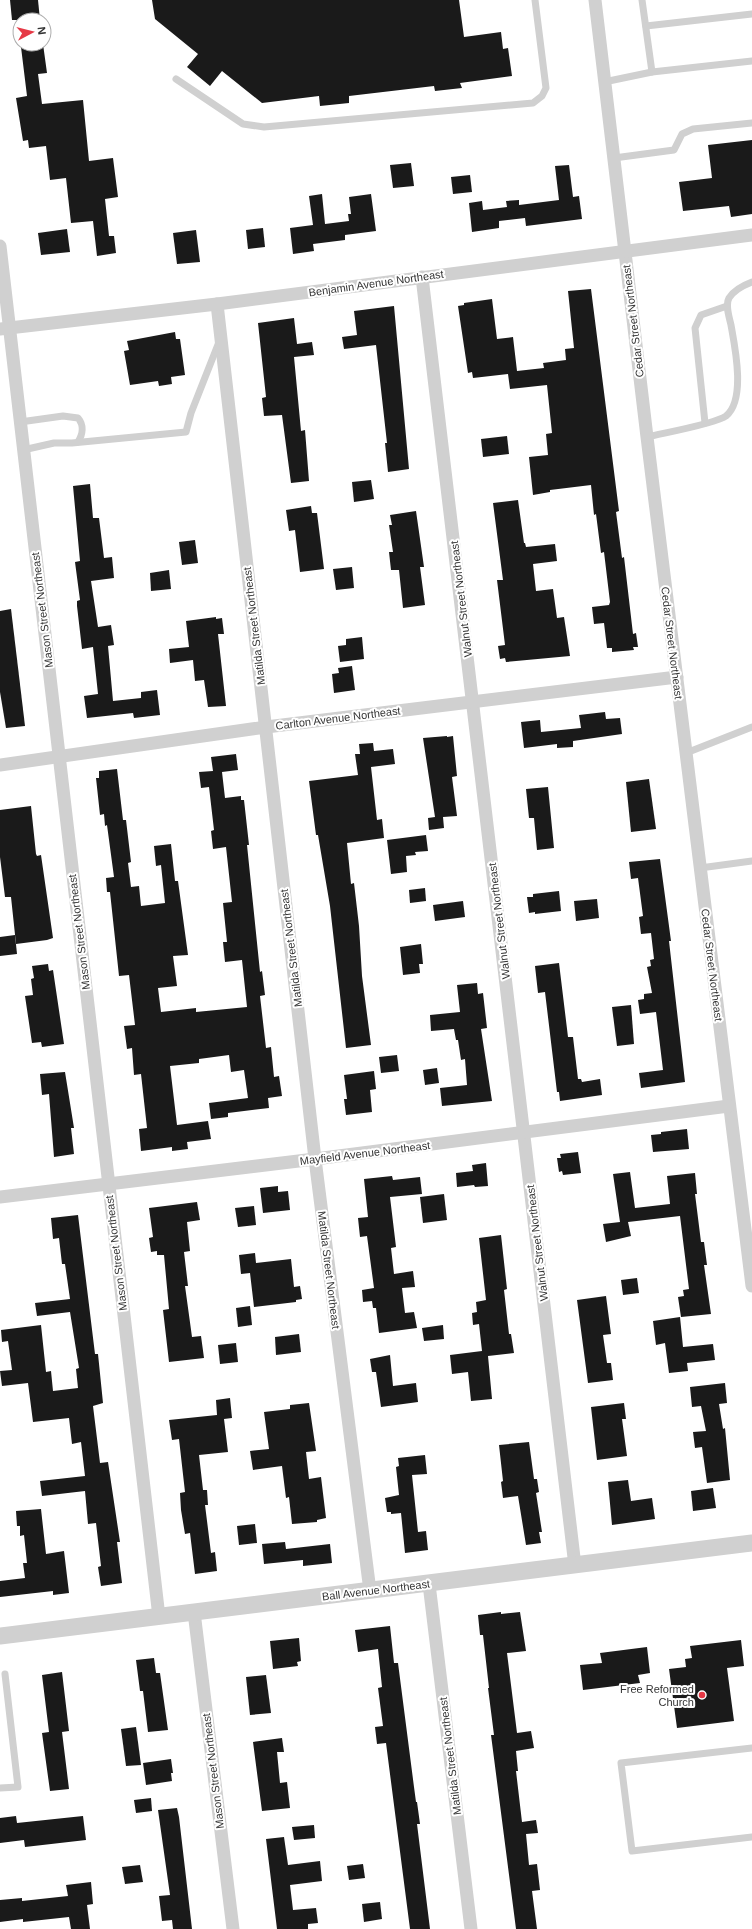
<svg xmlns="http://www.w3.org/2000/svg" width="752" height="1929" viewBox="0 0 752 1929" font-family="Arial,sans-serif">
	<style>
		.building { fill: #1a1a1a }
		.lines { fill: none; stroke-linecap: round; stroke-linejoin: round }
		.service { stroke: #d0d0d0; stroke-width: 7 }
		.minor { stroke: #d0d0d0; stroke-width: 13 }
		.tertiary { stroke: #d0d0d0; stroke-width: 17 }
		.poi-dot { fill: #e63946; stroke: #fff; stroke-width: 1.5 }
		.labels { text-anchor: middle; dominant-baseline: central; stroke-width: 4; stroke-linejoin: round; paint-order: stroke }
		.street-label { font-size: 11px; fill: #333; stroke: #fff }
		.poi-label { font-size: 11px; fill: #333; stroke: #fff; text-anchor: end }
	</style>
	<rect width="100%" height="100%" fill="#fff"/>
	<g class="building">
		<path d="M10,0H38L40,20H12Z"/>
		<path d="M152,0H459L464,37L501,32L503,49L508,48L512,76L460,83L462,88L435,91L434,86L349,96V103L320,106L319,96L262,103L222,71L210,86L187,67L198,54L155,19Z"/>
		<path d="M22,44H43L47,73L38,74L42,104L83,100L89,161L113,158L118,197L105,199L109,236H114L116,253L97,256L93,221L71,223L66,178L50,180L46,146L29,148L28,140L23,141L16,98L27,96L21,47H22Z"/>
		<path d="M752,140V214L731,217L729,206L683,211L679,182L712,178L708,145Z"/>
		<path d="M411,163L414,186L393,188L390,165Z"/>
		<path d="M569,165L573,197L579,196L582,219L526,226L525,218L499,221V228L472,232L469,203L482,201L483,210L507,207L506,201L519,200V205L559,200L555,166Z"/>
		<path d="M470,175L472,192L453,194L451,177Z"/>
		<path d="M322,194L325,224L349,221L348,214H351L349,197L371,194L376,231L345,235V240L313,244L314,251L293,254L290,228L313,225L309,196Z"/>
		<path d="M263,228L265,247L248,249L246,230Z"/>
		<path d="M67,229L70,252L41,255L38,233Z"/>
		<path d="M196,230L200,262L177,264L173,233Z"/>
		<path d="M591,289L619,511L616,512L622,558L624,557L633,634L636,633L638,647H633L634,650L612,652V648H607L604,623L594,624L592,607L609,605L610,602L604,552L601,553L596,514L594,515L591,485L550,490V492L533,495L529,457L548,455L546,434L552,433L547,385L510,389L508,374L473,378L472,372L468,373L458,306L464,305V303L492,299L497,339L513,337L517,371L544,368L543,363L566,360L565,349L574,348L568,291Z"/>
		<path d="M394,306L409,469L388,472L385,443H387L376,345L344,349L342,337L357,335L354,311Z"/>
		<path d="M294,318L297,344L312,342L314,355L294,357L301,431L305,430L309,481L291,483L282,415L264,416L262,398L266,397L258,323Z"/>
		<path d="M175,332L176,339H180L185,375L171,377L172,384L159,386L158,381L130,385L124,351L129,350L127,341Z"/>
		<path d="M507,436L509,454L483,457L481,439Z"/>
		<path d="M371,480L374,499L354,502L352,482Z"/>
		<path d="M90,484L93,518H99L104,558L112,557L114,578L91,581L98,627L111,625L114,645L108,646L113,701L141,698V692L157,690L160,715L134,718L133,713L87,718L84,696L98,694L93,647L82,649L77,606V601L80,600L75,562L80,561L73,486Z"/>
		<path d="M518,500L524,543H525L526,547L555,544L557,561L533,564L536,591L553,589L557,618L564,617L570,656L506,662L505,658L500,659L498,646L505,645L497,580H503L493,503Z"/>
		<path d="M311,506L312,513H317L324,569L300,572L295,530L289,531L286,510Z"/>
		<path d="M416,511L424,567H420L425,605L403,608L399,570H391L389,552H393L389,525H392L390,515Z"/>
		<path d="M195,540L198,563L182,565L179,542Z"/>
		<path d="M352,567L354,588L336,590L333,569Z"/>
		<path d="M169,570L171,589L151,591L150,573Z"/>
		<path d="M11,609L25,726L6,728L0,692V611Z"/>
		<path d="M216,617V619L222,618L224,634H218L226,706L208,707L204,680L195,681L193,660L170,663L169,649L189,647L186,621Z"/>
		<path d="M362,637L364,659L340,662L338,646L346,645V639Z"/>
		<path d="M352,666L355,690L334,693L332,674L339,673L338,668Z"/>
		<path d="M605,712L606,719L620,718L622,734L573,741V747L557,748V744L524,748L521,722L540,720L541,732L581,728L579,715Z"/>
		<path d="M447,736V737L453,736L457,776L452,777L457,816L443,817L444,828L429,830L428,818L435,817L423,738Z"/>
		<path d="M373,743L374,751L393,749L395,764L371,767L377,820L382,819L384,838L347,843L351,884L354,883L359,926L362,976L371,1045L346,1048L330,906L318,835H316L309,781L358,775L355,754H360L359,744Z"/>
		<path d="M236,754L238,770L222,772L225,798L241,796V800H244L249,845H247L260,972L262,971L265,995L260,996L266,1048L271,1047L274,1077L279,1076L282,1096L268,1098L269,1108L228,1113V1117L211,1119L209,1103L248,1098L244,1070L231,1072L229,1055L199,1059V1063L170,1066L177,1125L208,1121L211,1139L187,1142L188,1149L172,1151V1147L141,1151L139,1129L147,1128L141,1074L134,1075L132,1048L127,1049L124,1026L135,1025L129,975L119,976L110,892H107L106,878L114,877L107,825L105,826L104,814L100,815L96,778H99V771L117,769L123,820H126L131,862L128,863L131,887L139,886L141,906L165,903L161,865L156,866L154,846L171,844L175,881H178L188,955L173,956L177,986L158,988L161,1012L196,1008V1012L247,1007L242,960L225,962L223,942H227L223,903L232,902L226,847L213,849L211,831L214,830L209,787L201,788L199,772L213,771L211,757Z"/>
		<path d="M649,779L656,829L631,832L626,782Z"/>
		<path d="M548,787L554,848L537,850L534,818H529L526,789Z"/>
		<path d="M31,806L36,854L37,856L41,855L53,938L47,940L16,944L11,897H5L0,857V810Z"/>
		<path d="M426,835L428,851L415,852L416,855L406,856L407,872L391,874L387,840Z"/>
		<path d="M660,859L671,941H669L685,1082L641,1088L639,1073L663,1070L656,1012L640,1014L638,1000L644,999V994L652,993L647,967L651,966L650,960L654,959L651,933L641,934L639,917L643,916L638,878L631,879L629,862Z"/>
		<path d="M425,888L426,901L410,903L409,890Z"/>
		<path d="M559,891L561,911L535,914V912L529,913L527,897H533V894Z"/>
		<path d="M597,899L599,918L576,921L574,901Z"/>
		<path d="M463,901L465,917L435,921L433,905Z"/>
		<path d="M15,935L17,954L0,956V937Z"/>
		<path d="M421,944L423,964H419L420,973L403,975L400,947Z"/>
		<path d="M559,963L568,1037H573L578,1079H581L582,1082L600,1079L602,1095L560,1101L559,1092H557L545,992L538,993L535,966Z"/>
		<path d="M48,964L49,971L53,970L64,1044L42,1047L41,1042L32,1043L25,996L33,995L31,979L34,978L32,966Z"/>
		<path d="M477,983L478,994L483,993L487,1028L481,1029L492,1101L442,1106L440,1088L467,1085L465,1059L461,1060L458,1040H456L454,1029L431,1031L430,1015L460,1012L457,985Z"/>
		<path d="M631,1005L634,1044L617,1046L612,1007Z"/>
		<path d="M397,1055L399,1071L381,1073L379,1057Z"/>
		<path d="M437,1068L439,1083L425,1085L423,1070Z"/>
		<path d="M374,1071L376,1089L370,1090L372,1112L346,1115L344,1099H347L344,1075Z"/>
		<path d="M65,1072L74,1128H71L74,1154L54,1157L49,1094L42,1095L40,1074Z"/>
		<path d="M687,1129L689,1149L653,1152L651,1135L661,1134V1132Z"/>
		<path d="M578,1152L581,1173L563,1175L562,1171L559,1172L557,1158H561L560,1154Z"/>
		<path d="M486,1163L488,1186L475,1187L474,1185L457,1187L456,1173L473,1171L472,1165Z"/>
		<path d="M630,1172L635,1208L670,1204L667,1176L695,1173L697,1194H695L701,1242H704L707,1265H704L711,1314L681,1317L678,1297L684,1296L683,1290L689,1289L680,1216L628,1222L631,1236L606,1242L603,1224L620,1222L613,1174Z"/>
		<path d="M392,1176L393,1180L420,1177L422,1194L390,1197L396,1247L391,1248L394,1274L413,1271L415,1287L402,1288L405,1313L414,1312L417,1328L379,1333L376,1308H373L372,1301L363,1302L362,1290L374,1288L367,1236L360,1237L358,1218L368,1217L364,1179Z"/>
		<path d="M278,1186V1192L288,1191L290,1210L263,1213L260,1188Z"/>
		<path d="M444,1194L447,1220L423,1223L420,1197Z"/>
		<path d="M197,1202L200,1220L187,1222L190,1251L184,1252L188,1286H185L192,1337L201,1336L204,1358L169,1362L163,1310L169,1309L164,1255H157V1251L151,1252L149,1238L153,1237L149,1208Z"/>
		<path d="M254,1206L256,1225L238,1227L235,1208Z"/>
		<path d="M78,1215L95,1354H98L103,1403L93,1406L100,1463L108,1462L120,1542H117L122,1583L101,1586L98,1567L101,1566L96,1523L88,1524L85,1491L42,1496L40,1481L85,1476L81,1442L72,1444L69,1418L33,1422L28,1383L2,1386L0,1371L12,1370L8,1341L2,1342L1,1330L41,1325L46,1372L51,1371L53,1391L78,1388L76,1369L79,1368L70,1312L37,1316L35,1303L70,1299L65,1264H62L59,1238L53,1239L51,1218Z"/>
		<path d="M501,1235L507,1289L504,1290L509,1334H511L514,1353L488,1356L492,1399L471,1401L468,1372L452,1374L450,1355L482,1351L479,1324L473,1325L472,1313L477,1312L476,1302L486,1300L479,1238Z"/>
		<path d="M255,1253L256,1263L291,1259L294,1287L300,1286L302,1299L296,1300V1302L254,1307L250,1273L241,1274L239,1255Z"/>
		<path d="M637,1278L639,1293L623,1295L621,1280Z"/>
		<path d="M606,1296L611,1334L603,1335L607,1363H611L613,1380L588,1383L577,1300Z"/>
		<path d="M250,1306L252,1325L238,1327L236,1308Z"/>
		<path d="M680,1317L683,1347L713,1344L715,1360L687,1363L688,1371L669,1373L665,1343L656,1345L653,1321Z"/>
		<path d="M443,1325L444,1339L424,1341L422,1328Z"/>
		<path d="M299,1334L301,1352L276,1355L275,1337Z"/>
		<path d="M236,1343L238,1362L220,1364L218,1345Z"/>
		<path d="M390,1355L393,1386L416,1383L418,1402L381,1407L376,1372H372L370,1359Z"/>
		<path d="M725,1383L727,1403L719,1404L723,1429L725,1428L730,1480L707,1483L702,1447L695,1448L693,1432L706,1431L701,1406L692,1407L690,1387Z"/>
		<path d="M230,1398L232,1418L224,1419L228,1452L199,1455L203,1490H207L208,1505H205L211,1553L215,1552L217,1571L195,1574L190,1533L185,1534L181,1510L180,1493L185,1492L179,1439L172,1440L169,1420L217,1415L216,1400Z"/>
		<path d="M309,1403L316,1451L306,1452L309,1479L321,1477L326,1518L317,1520V1522L292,1524L289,1497L286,1498L282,1466L253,1470L250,1451L269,1449L264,1412L290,1409V1405Z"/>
		<path d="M624,1403L626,1419H622L627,1456L597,1460L591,1407Z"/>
		<path d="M529,1442L534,1479H537L539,1492L536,1493L542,1532H539L541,1543L526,1545L518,1496L503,1498L501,1482L503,1481L499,1445Z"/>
		<path d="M425,1455L427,1474L412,1475L418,1532L426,1531L428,1550L405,1553L401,1513L391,1514V1512H387L385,1498L399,1495L396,1467L399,1466L398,1458Z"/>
		<path d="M628,1480L631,1501L652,1498L655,1519L612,1525L608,1482Z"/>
		<path d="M713,1488L716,1508L693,1511L691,1491Z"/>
		<path d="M41,1509L46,1554L64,1551L69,1593L53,1595V1591L0,1597V1581L25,1578L23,1563H27L24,1535L20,1536V1526H17L16,1511Z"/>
		<path d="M255,1524L257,1543L239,1545L237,1526Z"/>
		<path d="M285,1542L286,1549L330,1544L332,1563L303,1566V1560L264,1564L262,1544Z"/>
		<path d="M501,1612V1614L520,1612L526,1651L507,1653L517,1733L531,1731L534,1748L516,1751L518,1771H516L522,1822L536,1820L538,1833L526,1834L529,1865L537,1864L540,1890L532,1891L537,1929H516L491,1735H494L488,1688H489L483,1635H480L478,1615Z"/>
		<path d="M390,1626L394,1663H398L414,1787L416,1802H417L420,1824H417L430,1929H410L386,1743L377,1744L375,1727L383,1726L378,1688L382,1687L378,1649L358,1652L355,1630Z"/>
		<path d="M299,1638L301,1661L297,1662L298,1666L273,1669L270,1641Z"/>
		<path d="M741,1640L744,1666L727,1668L734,1721L677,1728L669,1669L686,1667L685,1659L692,1658L690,1646Z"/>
		<path d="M647,1647L650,1673L638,1675L640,1683L583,1690L580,1665L602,1663L600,1653Z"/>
		<path d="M154,1658L156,1673H160L168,1730L148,1732L143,1691H140L136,1660Z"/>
		<path d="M62,1672L69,1731L62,1732L69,1789L50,1791L42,1733L49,1732L42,1675Z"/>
		<path d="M266,1675L271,1713L250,1715L246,1677Z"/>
		<path d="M136,1727L141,1765L126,1766L121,1729Z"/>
		<path d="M282,1738L284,1752H277L280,1783L287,1782L290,1808L262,1811L253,1742Z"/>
		<path d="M171,1759L173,1773H171L172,1781L146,1785L143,1763Z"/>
		<path d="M151,1798L152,1811L136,1813L134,1800Z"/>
		<path d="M177,1808L179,1817L192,1929H173L172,1920L162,1921L159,1896L170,1895L158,1810Z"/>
		<path d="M16,1816L17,1823L83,1816L86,1840L25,1847L24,1840L0,1843V1818Z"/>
		<path d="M314,1825L315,1838L294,1840L292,1827Z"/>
		<path d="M284,1837L288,1865L320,1861L322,1881L290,1885L293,1910L316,1908L318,1923L308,1924V1929H277L266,1839Z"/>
		<path d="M363,1864L365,1878L349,1880L347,1866Z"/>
		<path d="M140,1865L143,1882L125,1884L122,1867Z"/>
		<path d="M91,1882L93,1904L87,1905L90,1929H71L69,1917L23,1922V1919L0,1922V1900L22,1898V1901L68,1896L66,1885Z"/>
		<path d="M380,1902L382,1919L364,1922L362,1904Z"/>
	</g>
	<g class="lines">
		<g class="service">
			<path d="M642,0L652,72"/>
			<path d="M646,26L752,14"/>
			<path d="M176,79L243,124L264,127L533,103L542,96L546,88L535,0"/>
			<path d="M604,82L652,72L752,61"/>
			<path d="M614,158L674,150L682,134L693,129L752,123"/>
			<path d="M20,422L63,416L78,418C84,425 83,434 78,442"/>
			<path d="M705,423L695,328L701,315L727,306"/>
			<path d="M647,437C663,433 715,424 726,416C746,400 735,347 731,325C729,316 725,305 729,298C734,290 744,285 752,282"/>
			<path d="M23,450L54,443H72L186,432L191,413L219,342"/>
			<path d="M686,753L752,727"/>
			<path d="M700,868L752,861"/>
			<path d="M752,1748L621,1763L632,1851L752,1837"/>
			<path d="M0,1788L18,1787L5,1674"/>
		</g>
		<g class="minor">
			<path d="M595,0L647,437L752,1286"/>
			<path d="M0,246L159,1617"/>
			<path d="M422,277L575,1566"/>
			<path d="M217,304L315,1159L370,1591"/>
			<path d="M0,329L217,304L752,235"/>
			<path d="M0,765L266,727L677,677"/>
			<path d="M0,1197L315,1159L729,1106"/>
			<path d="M429,1584L471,1929"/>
			<path d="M194,1612L233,1929"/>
		</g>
		<path class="tertiary" d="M0,1636L752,1543"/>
	</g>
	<circle class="poi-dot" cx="702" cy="1695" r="4"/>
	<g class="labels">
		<g class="street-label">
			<text transform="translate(376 283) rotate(-8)">Benjamin Avenue Northeast</text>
			<text transform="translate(633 321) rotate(-97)">Cedar Street Northeast</text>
			<text transform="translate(461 599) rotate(-97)">Walnut Street Northeast</text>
			<text transform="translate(42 610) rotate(-97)">Mason Street Northeast</text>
			<text transform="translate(254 626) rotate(-97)">Matilda Street Northeast</text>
			<text transform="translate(672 643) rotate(83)">Cedar Street Northeast</text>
			<text transform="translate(338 718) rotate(-7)">Carlton Avenue Northeast</text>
			<text transform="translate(499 921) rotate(-97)">Walnut Street Northeast</text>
			<text transform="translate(79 932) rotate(-97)">Mason Street Northeast</text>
			<text transform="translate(291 948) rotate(-97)">Matilda Street Northeast</text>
			<text transform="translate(712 965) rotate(83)">Cedar Street Northeast</text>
			<text transform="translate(365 1153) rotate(-7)">Mayfield Avenue Northeast</text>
			<text transform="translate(537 1243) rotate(-97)">Walnut Street Northeast</text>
			<text transform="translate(116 1253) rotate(-97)">Mason Street Northeast</text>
			<text transform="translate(329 1270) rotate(83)">Matilda Street Northeast</text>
			<text transform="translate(376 1590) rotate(-7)">Ball Avenue Northeast</text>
			<text transform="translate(450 1756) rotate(-97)">Matilda Street Northeast</text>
			<text transform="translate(213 1771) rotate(-97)">Mason Street Northeast</text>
		</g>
		<g class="poi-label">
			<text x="694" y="1689">Free Reformed<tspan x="694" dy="13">Church</tspan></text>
		</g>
	</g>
	<g transform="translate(32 32) rotate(83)"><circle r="19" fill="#ffffff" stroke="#adadad"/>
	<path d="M0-3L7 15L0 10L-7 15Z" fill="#e63946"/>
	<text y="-6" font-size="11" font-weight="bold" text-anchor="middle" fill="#333333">N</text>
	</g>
</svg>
